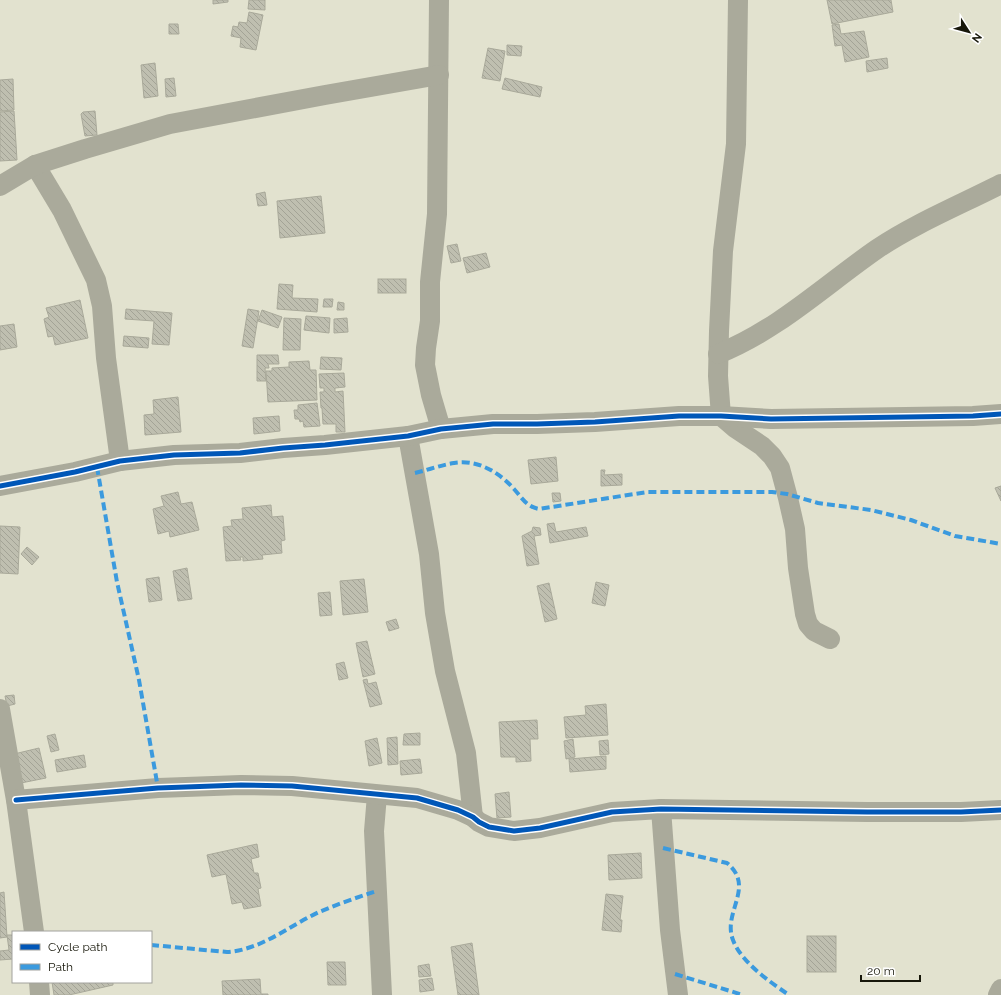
<svg xmlns="http://www.w3.org/2000/svg" width="1001" height="995" font-family="Raleway,sans-serif">
	<style>
		.building { fill: url(#building-back-hatch); stroke: #a9a99a }
		.lines { fill: none; stroke-linecap: round; stroke-linejoin: round }
		.street { stroke: #aaaa9b; stroke-width: 20 }
		.quiet { stroke: #3b9ade; stroke-width: 4; stroke-dasharray: 8 4; stroke-linecap: butt }
		.cycleway-casing { stroke: #fff; stroke-width: 8 }
		.cycleway { stroke: #0057b8; stroke-width: 5 }
	</style>
	<defs>
		<pattern id="building-back-hatch" width="6" height="6" patternUnits="userSpaceOnUse"><rect width="6" height="6" fill="#bfbfb0"/><path d="M-1 5l2 2M0 0l6 6M5-1l2 2" fill="none" stroke="#a3a396"/></pattern>
	</defs>
	<rect width="100%" height="100%" fill="#e2e2cf"/>
	<g class="building">
		<path d="M213,0H228V2L213,4Z"/>
		<path d="M249,0H265V10L248,9Z"/>
		<path d="M827,0H891L893,12L832,24Z"/>
		<path d="M249,12L263,15L256,50L240,47L241,38L231,36L233,26L238,27L239,22L247,23Z"/>
		<path d="M169,24H178L179,34H169Z"/>
		<path d="M839,24L841,34L864,31L869,57L845,62L842,45L835,46L832,25Z"/>
		<path d="M507,45L522,46L521,56L507,55Z"/>
		<path d="M488,48L505,51L500,81L482,78Z"/>
		<path d="M887,58L888,68L867,72L866,61Z"/>
		<path d="M155,63L158,96L144,98L141,65Z"/>
		<path d="M174,78L176,96L166,97L165,79Z"/>
		<path d="M505,78L542,87L540,97L502,89Z"/>
		<path d="M13,79L14,110L0,111V80Z"/>
		<path d="M14,111L17,160L0,161V112Z"/>
		<path d="M95,111L97,135L85,136L81,114L83,112Z"/>
		<path d="M265,192L267,205L258,206L256,194Z"/>
		<path d="M321,196L325,233L280,238L277,201Z"/>
		<path d="M457,244L461,261L451,263L447,246Z"/>
		<path d="M486,253L490,267L467,273L463,258Z"/>
		<rect x="378" y="279" width="28" height="14"/>
		<path d="M279,284L293,285L292,298L318,299L317,312L277,309Z"/>
		<path d="M324,299H333L332,307H323Z"/>
		<path d="M80,300L88,338L55,345L53,336L48,337L44,319L49,317L46,308Z"/>
		<path d="M338,302L344,303V310H337Z"/>
		<path d="M126,309L172,313L169,345L152,344L154,321L125,319Z"/>
		<path d="M248,309L259,311L253,348L242,346Z"/>
		<path d="M262,310L282,317L278,328L258,321Z"/>
		<path d="M306,316L330,318L329,333L304,330Z"/>
		<path d="M284,318L301,319L300,350H283Z"/>
		<path d="M347,318L348,332L334,333V319Z"/>
		<path d="M14,324L17,347L0,350V326Z"/>
		<path d="M124,336L149,338L148,348L123,346Z"/>
		<path d="M257,355H278L279,364H268L269,368H265L266,381H257Z"/>
		<path d="M321,357L342,358L341,370L320,369Z"/>
		<path d="M309,361L310,370H316L317,400L268,402L266,371H272V368L289,367V362Z"/>
		<path d="M344,373L345,387L335,388V392L343,391L345,432H336V424H323L322,408H321L320,392H324V388H320L319,374Z"/>
		<path d="M178,397L181,432L145,435L144,415L154,414L153,400Z"/>
		<path d="M317,403L320,426L304,427L303,421L300,422L299,419H295L294,410H298V405Z"/>
		<path d="M279,416L280,431L254,434L253,418Z"/>
		<path d="M556,457L558,481L531,484L528,460Z"/>
		<path d="M601,470H605L604,475L622,474V485L601,486Z"/>
		<path d="M1001,486V501L995,488Z"/>
		<path d="M178,492L181,504L192,502L199,530L170,537L169,531L158,534L153,509L164,506L161,496Z"/>
		<path d="M552,493H560L561,501L553,502Z"/>
		<path d="M271,505L272,517L283,516L285,540L281,541L282,553L262,555L263,559L243,561V557H240L241,560L226,561L223,527L232,526L231,520L243,519L242,508Z"/>
		<path d="M554,523L556,532L586,527L588,536L550,543L547,524Z"/>
		<path d="M0,526L20,527L18,574L0,573Z"/>
		<path d="M533,527L540,528L541,535L534,536L539,564L527,566L522,536L532,531Z"/>
		<path d="M27,547L39,557L32,565L21,554Z"/>
		<path d="M187,568L192,599L178,601L173,571Z"/>
		<path d="M159,577L162,600L149,602L146,579Z"/>
		<path d="M364,579L368,612L343,615L340,581Z"/>
		<path d="M596,582L609,585L605,606L592,603Z"/>
		<path d="M549,583L557,619L545,622L537,586Z"/>
		<path d="M330,592L332,615L320,616L318,593Z"/>
		<path d="M396,619L399,628L389,631L386,622Z"/>
		<path d="M367,641L375,674L363,677L356,643Z"/>
		<path d="M344,662L348,678L339,680L336,664Z"/>
		<path d="M367,679L368,684L376,682L382,704L370,707L363,680Z"/>
		<path d="M14,695L15,704L7,706L5,696Z"/>
		<path d="M606,704L608,735L566,738L564,717L586,715L585,706Z"/>
		<path d="M537,720L538,739H530L531,761L516,762V757H501L499,722Z"/>
		<path d="M420,733V745H403L404,734Z"/>
		<path d="M55,734L59,750L51,752L47,736Z"/>
		<path d="M397,737L398,764L388,765L387,738Z"/>
		<path d="M377,738L382,763L369,766L365,741Z"/>
		<path d="M573,739L575,757L566,759L564,741Z"/>
		<path d="M608,740L609,754L600,755L599,741Z"/>
		<path d="M39,748L46,778L21,783L14,754Z"/>
		<path d="M84,755L86,767L57,772L55,760Z"/>
		<path d="M606,756V769L570,772L569,759Z"/>
		<path d="M420,759L422,773L401,775L400,761Z"/>
		<path d="M509,792L511,817L497,818L495,794Z"/>
		<path d="M257,844L259,857L251,859L254,873H258L261,888L258,889L261,906L244,909L242,902L232,904L226,874L212,877L207,855Z"/>
		<path d="M641,853L642,878L609,880L608,855Z"/>
		<path d="M4,892L7,937L0,938V893Z"/>
		<path d="M606,894L623,896L620,920H622L621,932L602,930Z"/>
		<path d="M7,935H13V959L0,960V951L9,950Z"/>
		<rect x="807" y="936" width="29" height="36"/>
		<path d="M472,943L479,995H458L451,947Z"/>
		<path d="M327,962H345L346,985H328Z"/>
		<path d="M429,964L431,976L419,977L418,966Z"/>
		<path d="M432,978L434,990L420,992L419,980Z"/>
		<path d="M260,979L261,994H268V995H223L222,981Z"/>
		<path d="M52,982H113V985L69,995H54Z"/>
	</g>
	<g class="lines">
		<g class="street">
			<path d="M439,0L437,214L430,282V321L426,348L425,365L431,395L441,429"/>
			<path d="M738,0L736,144L723,251L719,331L718,376L721,416L735,428L762,446L772,456L780,468L788,498L795,529L798,568L805,614L808,624L814,631L830,639"/>
			<path d="M35,165L62,210L96,280L102,306L106,358L120,461"/>
			<path d="M0,186L35,165L85,149L170,124L325,95L439,75"/>
			<path d="M718,354C778,330 825,285 877,249C916,223 960,205 1001,184"/>
			<path d="M408,436L429,554L435,613L445,671L466,753L473,817"/>
			<path d="M0,486L75,472L120,461L174,455L240,453L283,448L325,445L408,436L441,429L493,424H537L595,422L679,416H721L771,419L973,416L1001,414"/>
			<path d="M0,709L16,800L34,932"/>
			<path d="M377,795L374,831L382,995"/>
			<path d="M16,800L158,788L241,785L292,786L417,798L458,810L473,817L479,822L489,827L514,831L540,828L612,812L661,809L867,812H961L1001,810"/>
			<path d="M661,809L670,930L678,995"/>
			<path d="M39,982L40,995"/>
			<path d="M998,995L1001,989"/>
		</g>
		<g class="quiet">
			<path d="M97,467L117,582L139,680L158,788"/>
			<path d="M415,473C428,470 441,465 454,463C477,459 499,472 514,489C522,498 527,507 539,509L647,492H772L787,494L818,503L871,510L911,520L955,536L1001,544"/>
			<path d="M663,848L727,863C756,887 722,912 733,940C741,962 770,982 789,995"/>
			<path d="M151,945L227,952C261,950 289,926 319,912C338,904 358,897 377,891"/>
			<path d="M675,974L743,995"/>
		</g>
		<g class="cycleway-casing">
			<g id="cycleway">
				<path d="M0,486L75,472L120,461L174,455L240,453L283,448L325,445L408,436L441,429L493,424H537L595,422L679,416H721L771,419L973,416L1001,414"/>
				<path d="M16,800L158,788L241,785L292,786L417,798L458,810L473,817L479,822L489,827L514,831L540,828L612,812L661,809L867,812H961L1001,810"/>
			</g>
		</g>
		<use href="#cycleway" class="cycleway"/>
	</g>
	<rect x="12" y="931" width="140" height="52" fill="#ffffff" stroke="#a2a29d"/>
	<rect x="20" y="944" width="20" height="6" fill="#0057b8" stroke="#a2a29d"/>
	<text x="48" y="951" font-size="12" fill="#17170a">Cycle path</text>
	<rect x="20" y="964" width="20" height="6" fill="#3b9ade" stroke="#a2a29d"/>
	<text x="48" y="971" font-size="12" fill="#17170a">Path</text>
	<g transform="translate(969 32) rotate(126)" stroke="#ffffff" stroke-width="3" paint-order="stroke">
	<path d="M0-3L7 15L0 10L-7 15Z" fill="#17170a"/>
	<text y="-6" font-size="11" font-weight="bold" text-anchor="middle" fill="#17170a">N</text>
	</g>
	<path d="M861 975v6h59v-6" fill="none" stroke="#17170a" stroke-width="2"/>
	<text x="867" y="975" font-size="12" fill="#17170a" stroke="#ffffff" stroke-width="3" paint-order="stroke">20 m</text>
</svg>
